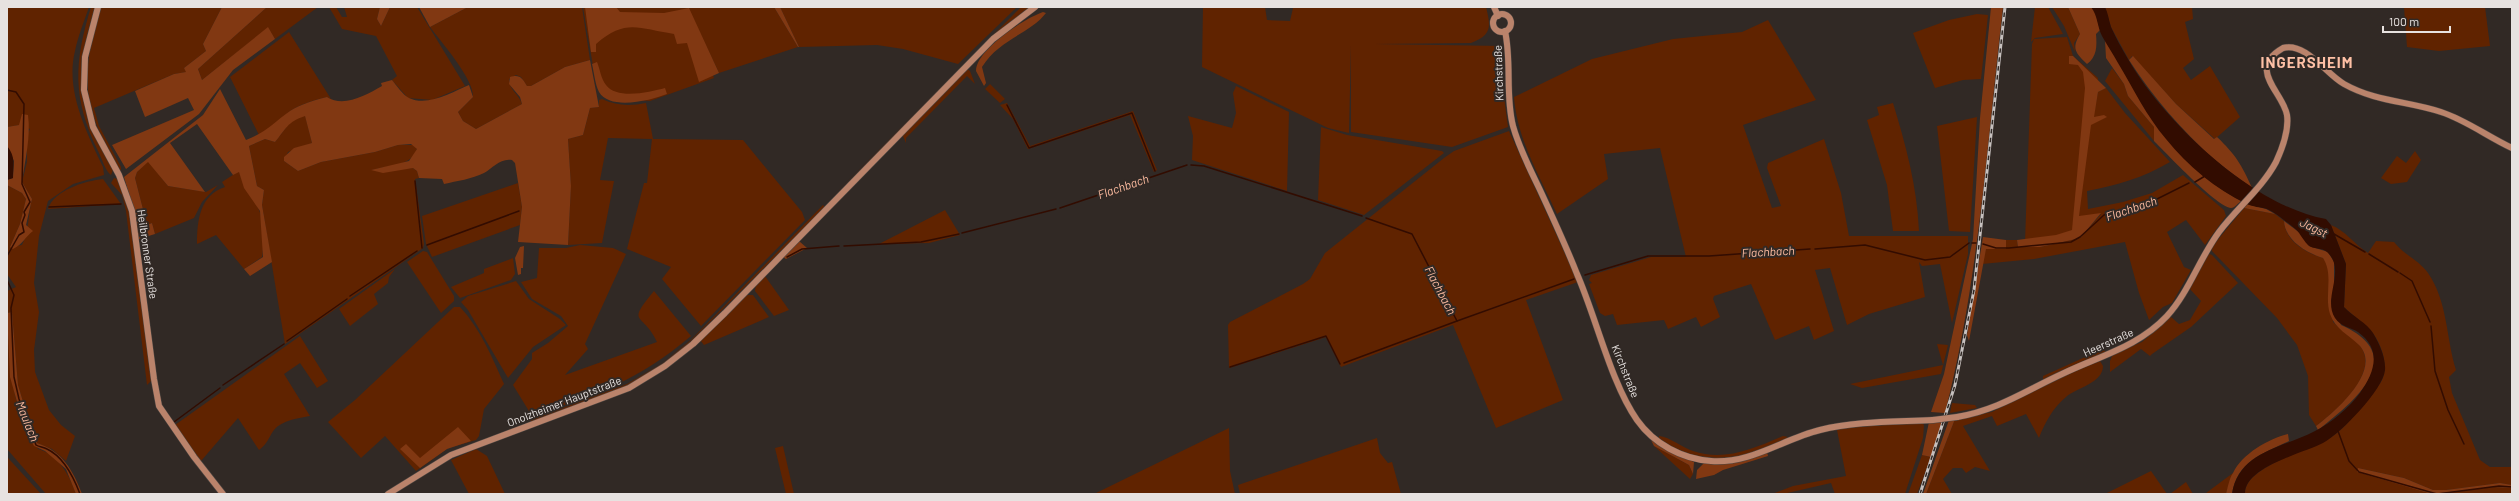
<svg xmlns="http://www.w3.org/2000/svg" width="2519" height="501" font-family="Barlow,sans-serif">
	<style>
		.green { fill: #602300 }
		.forest { fill: #813812 }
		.water { fill: #320c00 }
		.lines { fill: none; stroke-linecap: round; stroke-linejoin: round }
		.stream { stroke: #320c00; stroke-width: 1.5 }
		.secondary-casing { stroke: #4e4743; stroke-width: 7 }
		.secondary { stroke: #ba836b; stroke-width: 6 }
		.rail-casing { stroke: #c7c1bf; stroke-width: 3 }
		.rail { stroke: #312925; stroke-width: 1.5; stroke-dasharray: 4.5; stroke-linecap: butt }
		.secondary-bridge-casing { stroke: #4e4743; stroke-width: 7; stroke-linecap: butt }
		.secondary-bridge { stroke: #ba836b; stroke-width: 6 }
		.labels { text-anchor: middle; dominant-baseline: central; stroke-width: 4; stroke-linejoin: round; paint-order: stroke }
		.street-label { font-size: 11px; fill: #e7e2e0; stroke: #312925 }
		.water-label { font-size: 12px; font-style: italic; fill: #ffbda1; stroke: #312925 }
		.district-label { font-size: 15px; font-weight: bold; letter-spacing: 1px; fill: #fec0a5; stroke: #312925 }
	</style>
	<rect width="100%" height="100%" fill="#312925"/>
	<g class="green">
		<path d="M7,7H89C84,22 78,36 75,51C65,91 87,133 103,167L104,175L73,184L48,201L39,236L34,283L39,312L34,350L35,372L49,410L61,425L75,436L66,461L52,449L37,443L33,435L18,385L12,312L7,313V291L16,287L7,274V185L22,193L26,199L20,224L10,247L22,245C29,232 28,214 32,199L22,182L27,162V135L30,129L19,125L7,127Z"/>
		<path d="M91,7H95C73,80 77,103 113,170L111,175C105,171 102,158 98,151C72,98 74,62 91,7Z"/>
		<path d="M101,7H222L203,44L206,51L184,68L187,72L174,74L94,108L99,126L121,167V171C115,164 111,154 106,145C79,95 85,59 101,7Z"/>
		<path d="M267,7H318L275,39L268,28L202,80L198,69Z"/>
		<path d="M329,7H336L342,17H347L344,7H380L377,19L381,26L390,7H417L465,86L432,100L408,98L392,80L397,76L376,36L342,29Z"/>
		<path d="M468,7H582L590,60L565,67L531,86H527L521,77L516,75L509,79C509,90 519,94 522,104L476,129L463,121L458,112L473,97C474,79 441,42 430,27Z"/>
		<path d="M583,7H774L798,47L719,73L688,8L687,14L714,78L650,101L617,98L601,87L594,72Z"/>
		<path d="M780,7H1017L958,64L903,49L877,45L799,47Z"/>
		<path d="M1021,7H1029L987,42L827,202Z"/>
		<path d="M1203,7H1265L1267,20L1290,21L1293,8L1300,7H1486C1491,27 1492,35 1471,43L1376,44L1503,46L1504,97L1508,127L1452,147L1351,132V45L1349,133L1328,128L1202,67Z"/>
		<path d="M2035,7H2048L2063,34L2035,38L2031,42Z"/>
		<path d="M2052,7H2068L2080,34L2074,43L2075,52L2064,26Z"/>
		<path d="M2105,7H2192L2193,19L2185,22L2194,59L2183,68L2191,80L2210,66L2240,117L2215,139L2176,104L2132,56L2129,60L2111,27Z"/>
		<path d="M2404,7H2485L2490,46L2439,51L2407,47Z"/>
		<path d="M1977,14L1988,15L1981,79L1963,80L1935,88L1913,33L1949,20Z"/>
		<path d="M1768,20L1816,100L1743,125L1772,208L1781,206L1767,168L1768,163L1824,139L1841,193L1849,236H1968V254L1952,323L1940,264L1922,266L1919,262L1925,297L1869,314L1847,325L1830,268L1815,270L1834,331L1814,340L1809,326L1775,340L1751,284L1714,296L1713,299L1720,317L1701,327L1696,317L1668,329L1664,320L1617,325L1613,314L1605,316L1600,313L1589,284L1592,283L1589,280L1591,275L1651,257H1686L1660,148L1604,154L1608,179L1557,214C1540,177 1517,139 1514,97L1592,59L1673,39L1742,32Z"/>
		<path d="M289,32L331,99L327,97C317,99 297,105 289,112C280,120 271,130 259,135L230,77Z"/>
		<path d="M2067,37L2073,56L2098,78L2092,123L2098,92L2106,88L2125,113L2170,162C2143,178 2117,185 2087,191L2088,209L2123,202L2152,193L2183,175L2224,210L2226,216L2205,245L2186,220L2167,232L2184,267L2191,270L2172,303L2163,307L2149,320L2139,293L2125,242L2034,259L1982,264L1986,248L2005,249L2006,240H2017L2018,247H2040L2076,239L2081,237L2101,214L2080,217L2077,236L2025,242L2032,44L2034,39Z"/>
		<path d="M2112,68L2124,84L2128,96L2154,127V141L2105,81Z"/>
		<path d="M967,69L970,71L975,84L967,76L906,138V143L902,134Z"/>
		<path d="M990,84L1005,99L1000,103L985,89Z"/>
		<path d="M1236,86L1289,112L1287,191L1192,160L1193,136L1188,116L1232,128L1236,113L1233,93Z"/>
		<path d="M602,99C617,106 630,106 646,103L653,139L743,140L802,212L805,220L701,326L662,279L671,267L627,249L644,183H647L652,139L608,138L600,180L614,181L602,243L568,245L571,186L568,139L583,135L590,108L599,107V100Z"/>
		<path d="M1007,103L1030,146L1133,111L1157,170L1154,172L1130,115L1028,149L1013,119L1000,105Z"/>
		<path d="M1893,103C1906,146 1917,186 1919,231H1893L1887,185L1867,120L1879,115L1877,107Z"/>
		<path d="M305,115L312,143L288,152L284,161L298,171L321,162L375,152L398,145H414L417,149C411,167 388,165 372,170L413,168L417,171L419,178L415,179L424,244L423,248L285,344L262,205L264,190L257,186L249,146L265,139L275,142L291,121Z"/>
		<path d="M1977,117L1970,232L1949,231L1937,126Z"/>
		<path d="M1321,127L1347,135L1442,151L1444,153L1364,215L1318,200Z"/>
		<path d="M1509,131L1578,282L1526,300L1563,400L1496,428L1453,325L1341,367L1326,337L1229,368L1228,325L1230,322L1303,284L1310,279L1325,253L1444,158L1454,151Z"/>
		<path d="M2415,151L2421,160L2407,182L2391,184L2381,178L2397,156L2406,163Z"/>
		<path d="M148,161L168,186L206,192L218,185L202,202L194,218L155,234L152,223L147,225L135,178L137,172Z"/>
		<path d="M239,171C244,188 253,196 259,210C264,222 264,244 262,257L244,269L216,235L197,244C197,220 200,195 225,187L222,182Z"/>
		<path d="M114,178L118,179L129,210L133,234L151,381L147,385L126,211L122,195L111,183Z"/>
		<path d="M103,179L121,204L48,209C54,190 85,181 103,179Z"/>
		<path d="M518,183L522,207L520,225L432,257L426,244L422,216Z"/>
		<path d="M823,205L825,207L681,351L637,382L609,394L531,422L530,420L627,384L663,363L691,340Z"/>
		<path d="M2244,208L2275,214L2284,221C2285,241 2306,253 2323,258L2328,265L2333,322C2341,330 2354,338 2361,347C2379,374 2336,411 2316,426L2309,415L2308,376L2297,345L2277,318L2212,251L2211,248Z"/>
		<path d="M945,210L960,235L929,243L879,244Z"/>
		<path d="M2331,225C2346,231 2354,244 2368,253L2376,241L2394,242C2404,255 2419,260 2428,273C2448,302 2446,338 2456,370L2449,377L2452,393L2480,460L2490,467H2512V485L2500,483L2446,490H2433L2404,478L2358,468L2432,494L2495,487L2512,488V494H2245C2244,465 2314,450 2333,436C2346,427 2356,413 2366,401C2371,394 2377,388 2381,382C2390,367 2381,342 2371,331C2363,322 2352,315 2344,307L2346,264Z"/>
		<path d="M580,245L613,248L626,254L585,344L588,349L565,375L657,342C643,311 625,326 654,291L691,336C638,381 596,395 532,416L513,385L532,359V353L548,343L568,326L561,316L532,299L521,282L537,278L539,248H566Z"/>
		<path d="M423,251L427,252L454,296V301L441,313L407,262Z"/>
		<path d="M2207,253L2212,255L2238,283L2191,327L2152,354L2150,356L2141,349L2110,372V361L2113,354L2142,342L2171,317L2179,324L2190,320L2201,301L2189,288Z"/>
		<path d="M513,258L515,274L511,280L460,298L451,287L484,273V269Z"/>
		<path d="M395,269L389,277L388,283L374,294L378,304L350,326L339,309Z"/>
		<path d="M765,276L789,310L774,316L755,291L756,284Z"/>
		<path d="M516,281L529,299L560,319L566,325L533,347L508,378L468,310L461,302L468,296Z"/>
		<path d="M746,295H753L769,317L704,345L700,340Z"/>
		<path d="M454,307H460C480,328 493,359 504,384L484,409L479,436L476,440L448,448L416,471L385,436L361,458L328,422L355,400Z"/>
		<path d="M7,320C12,368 9,406 38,449C58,454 70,476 76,494H46L7,449Z"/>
		<path d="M300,336L328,381L317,388L300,363L284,374L310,416C299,418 282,420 274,430C268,438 269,442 259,450L238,418L201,461L175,425Z"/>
		<path d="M1937,344L1948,345L1941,374L1862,388L1850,384L1943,365Z"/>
		<path d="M2103,349L2106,352L2043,380V376Z"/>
		<path d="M2100,361L2103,366C2103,383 2076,388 2066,397C2053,408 2045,422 2039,438L2026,414L1997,426L1992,416L1963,426L1990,471L1975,467L1966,473L1962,468H1953L1943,479L1952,494H1926L1955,419L1992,412L2057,378Z"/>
		<path d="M1952,403L1975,405L1977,408L1950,413Z"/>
		<path d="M1921,422L1924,425L1923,438L1905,494H1835L1831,483L1783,494H1772L1793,486L1846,476L1837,430L1819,433L1834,429Z"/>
		<path d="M1229,428L1230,471L1235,494H1094Z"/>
		<path d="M1659,436C1670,437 1683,448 1693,451C1725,462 1755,448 1783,436L1788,437C1783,441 1775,444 1769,446C1732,463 1692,463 1659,438Z"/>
		<path d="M1377,438L1380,453L1388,463L1392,462L1401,494H1240L1238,485Z"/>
		<path d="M783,446L794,494H786L775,448Z"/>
		<path d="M1654,446L1689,465L1693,474L1690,479Z"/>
		<path d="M476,449L487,456L505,494H469L451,460Z"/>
		<path d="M1922,455L1931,457L1917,494H1908Z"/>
		<path d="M7,456L9,459L41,494H7Z"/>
		<path d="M2151,471L2167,494H2105Z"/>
		<path d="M2233,473L2226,494H2204L2206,493Z"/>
		<path d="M2186,482L2193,494H2170Z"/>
	</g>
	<g class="forest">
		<path d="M222,7H267L198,69L202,80L268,27L275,39L233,70L199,114L126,169L112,145L194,110L188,98L145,117L135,91L174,74L186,72L184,68L206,51L203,44Z"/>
		<path d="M380,7H390L381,26L377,19Z"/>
		<path d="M419,7H468L430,27Z"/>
		<path d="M585,7H616L620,12L664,13L689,8L719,73L699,82L687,43L677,44L674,34C639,29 626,18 596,44V52H591Z"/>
		<path d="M774,7H780L799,47H798Z"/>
		<path d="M1991,7H2003C1987,143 1979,280 1945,413L1931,412L1944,374L1973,239L1980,118Z"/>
		<path d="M2068,7H2091L2095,11L2100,30L2096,34C2097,46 2097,57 2087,64C2076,53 2071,49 2080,34Z"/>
		<path d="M1043,12L1046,13C1030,34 999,39 982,67L986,83L984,86L976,71C976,50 1025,18 1043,12Z"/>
		<path d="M2105,40C2147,108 2168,160 2241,201C2238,203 2235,208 2231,208C2218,208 2165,152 2154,141V127L2128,96L2124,84L2106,58Z"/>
		<path d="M2069,56H2073L2106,88L2098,92L2094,117L2104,115L2107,117L2091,125L2079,216L2101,213L2081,237L2076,239L2040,247H2018L2017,240L2056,235L2072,230L2085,88L2083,72L2078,65L2069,64Z"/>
		<path d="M2133,56L2176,104L2214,139L2217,137C2235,154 2242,165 2252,188C2240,179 2227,170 2215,160C2182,131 2153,97 2129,60Z"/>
		<path d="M590,60L599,107L590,108L583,135L568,139L571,186L568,245L518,242L522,207L515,163L512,160C500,158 493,168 484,173C472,179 457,181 444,184L442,179L419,178L417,171L413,168L383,173L371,170L409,161L417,149L411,144L398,145L375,152L321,162L298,171L284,161V157L294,148L312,143L305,116C287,122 286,129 275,142L265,139L249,146L257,186L264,190L262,205L272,262L250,276L244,269L263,257L260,211L244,188L239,172L233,175L197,124L170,143L205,192L168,186L148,162L137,172L135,178L147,225L152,223L155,234L139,239L136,218L124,177L203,115L220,89L246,140C267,132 273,123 290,111C299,105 317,99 327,97C344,108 366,95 382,86L381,83L392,80C396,85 403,95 409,98C428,107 452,92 469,85L473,97L458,112L463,121L476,129L522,104L520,97L509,84L510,77C520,74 522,78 527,86H531L565,67Z"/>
		<path d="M597,62C600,69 601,79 606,85C617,100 650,92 665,88L667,94C652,100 610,111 599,92C595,84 594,72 592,64Z"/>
		<path d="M22,114L28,115C31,137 25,160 22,182L32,199L26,225L33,231C25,237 23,244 13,249L10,247L20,224L26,199L22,193L7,185V180L13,178L14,161L7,146V127L19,125Z"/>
		<path d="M2247,204L2266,209L2275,214L2244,208Z"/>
		<path d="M2284,221L2300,233L2309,246L2328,252L2334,262V292L2331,301L2341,325C2411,356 2354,402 2318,430L2316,426C2335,412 2383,370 2359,345C2349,335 2335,329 2330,314C2324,295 2334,275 2323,258C2306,253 2285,240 2284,221Z"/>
		<path d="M1983,237L2006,240V249H1986L1969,341L1967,335Z"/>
		<path d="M799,241L807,248L786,259L783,257Z"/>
		<path d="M524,246L523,268H521V274L518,275L515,258L520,247Z"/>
		<path d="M12,312L18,385L33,435L37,443C62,451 73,470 82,494H76L66,469L45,451L34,446L25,430L10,377L7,313Z"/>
		<path d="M1955,419L1926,494H1923L1949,420Z"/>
		<path d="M1943,421L1931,457L1922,455L1929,422Z"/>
		<path d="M458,427L471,441L447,449L420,468L400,449L406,444L420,458Z"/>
		<path d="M2288,434L2289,441C2262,454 2237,461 2232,494H2226C2228,487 2229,479 2233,473C2242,454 2268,439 2288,434Z"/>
		<path d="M1651,440L1663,448L1694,462L1693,474L1689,465L1654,446Z"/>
		<path d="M1767,452L1768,456L1723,470L1714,475L1696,479L1697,470L1704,463L1718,464Z"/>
		<path d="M2358,468L2404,478L2433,490H2446L2500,483L2512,485V488L2495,487L2432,494L2357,472Z"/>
	</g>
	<g class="water">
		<path d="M2091,7H2105C2108,13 2109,21 2111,27C2116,38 2122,49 2128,59C2164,122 2254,207 2326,219L2331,225L2346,264L2344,307C2352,316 2367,323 2373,333C2379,343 2386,358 2385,370C2383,390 2341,433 2323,443C2304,453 2244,467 2245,494H2232C2239,451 2283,448 2315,431C2331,423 2350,407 2360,393C2374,373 2383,350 2358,332C2350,327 2341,327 2335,318C2322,298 2347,270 2327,252C2322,247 2313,250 2308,245C2302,239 2300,232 2293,227C2285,221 2276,213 2267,209C2260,207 2253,207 2247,204C2215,189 2188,166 2166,139C2147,117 2133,88 2118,63C2113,54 2107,45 2102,36C2097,26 2098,16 2091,7Z"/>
		<path d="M7,146C16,157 13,165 13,178L7,180Z"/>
	</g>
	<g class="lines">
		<g class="stream">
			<path d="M7,90L16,92L24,104L22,184L30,202L24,212L25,215L22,223L24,232L19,235L7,256"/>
			<path d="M1007,105L1029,148L1132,113L1155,171"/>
			<path d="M1191,165L1204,166L1362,216"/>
			<path d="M415,181L422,248"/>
			<path d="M2195,182L2205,176"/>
			<path d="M49,207L121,204"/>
			<path d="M1060,208L1187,165"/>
			<path d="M1366,218L1412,234L1457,321L1574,279"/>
			<path d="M962,233L1056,209"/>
			<path d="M2334,234L2365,252"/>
			<path d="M1972,243H1976"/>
			<path d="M1983,244L1996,248H2009L2071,242L2080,237L2104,215L2151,202L2189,183"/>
			<path d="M427,245L519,211"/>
			<path d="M844,246L921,242L959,234"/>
			<path d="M1815,249L1865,245L1925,260L1950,257L1969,243"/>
			<path d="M2369,254L2398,272"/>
			<path d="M787,257L802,249L839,246"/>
			<path d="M2400,273L2412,281L2430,322"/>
			<path d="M1585,275L1648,256H1709L1810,249"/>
			<path d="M7,280L14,295L11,308L14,377L19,399L36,445C39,447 43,447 47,449C64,457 74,478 80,494"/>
			<path d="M350,296L417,251"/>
			<path d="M2431,326L2435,371L2448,410L2464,444"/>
			<path d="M287,341L347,299"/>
			<path d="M1344,363L1457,321"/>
			<path d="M1230,367L1326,336L1340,364"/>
			<path d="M223,385L284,344"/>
			<path d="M174,422L220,388"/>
			<path d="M2338,431L2349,461L2359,472L2437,494L2499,486L2512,487"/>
		</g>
		<g class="secondary-casing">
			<g id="secondary">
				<path d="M98,7L85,57L84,90L93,127L119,175L132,211L154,379L159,406L194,457L223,494"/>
				<path d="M1494,7L1498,16"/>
				<circle cx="1502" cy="23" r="9"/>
				<path d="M1505,31C1512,63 1505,95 1513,126C1519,148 1530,169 1540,190C1553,218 1566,246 1577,274C1596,317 1611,383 1637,420C1654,444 1682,459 1711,461C1751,464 1783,439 1820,430C1856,421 1896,422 1933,420"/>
				<path d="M1957,417C1998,410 2025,391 2062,374C2099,356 2138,347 2167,316C2189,292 2199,259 2219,232C2237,208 2262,188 2276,162C2282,149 2289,129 2287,115C2283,92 2246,69 2283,48C2306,42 2326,74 2344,84C2376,102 2408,101 2441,112C2466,120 2488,137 2512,148"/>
				<path d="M388,494L451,455L629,388L665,366L693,344L725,313L993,39L1035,7"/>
			</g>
		</g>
		<use href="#secondary" class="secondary"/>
		<g class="rail-casing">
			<path id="rail" d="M1920,494L1955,385L1974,290L2005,7"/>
		</g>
		<use href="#rail" class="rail"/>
		<g class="secondary-bridge-casing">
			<path id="secondary-bridge" d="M1933,420L1957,417"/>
		</g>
		<use href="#secondary-bridge" class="secondary-bridge"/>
	</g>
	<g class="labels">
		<g class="street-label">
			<text transform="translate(1498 73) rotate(-92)">Kirchstraße</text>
			<text transform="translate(148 254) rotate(82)">Heilbronner Straße</text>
			<text transform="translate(2108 342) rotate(-24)">Heerstraße</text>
			<text transform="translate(1626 371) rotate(68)">Kirchstraße</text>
			<text transform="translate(564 401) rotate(-21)">Onolzheimer Hauptstraße</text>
		</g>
		<g class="water-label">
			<text transform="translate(1123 186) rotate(-19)">Flachbach</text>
			<text transform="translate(2131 208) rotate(-19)">Flachbach</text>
			<text transform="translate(2314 227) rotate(26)">Jagst</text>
			<text transform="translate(1768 251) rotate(-3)">Flachbach</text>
			<text transform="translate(1441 290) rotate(62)">Flachbach</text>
			<text transform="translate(28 421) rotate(68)">Maulach</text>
		</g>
		<g class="district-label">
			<text x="2307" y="62">INGERSHEIM</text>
		</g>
	</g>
	<rect width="2519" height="501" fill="none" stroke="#e7e2e0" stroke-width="16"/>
	<path d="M2383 26v6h67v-6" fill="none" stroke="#e7e2e0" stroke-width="2"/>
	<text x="2389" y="26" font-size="12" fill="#e7e2e0" stroke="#312925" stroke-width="3" paint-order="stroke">100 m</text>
</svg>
